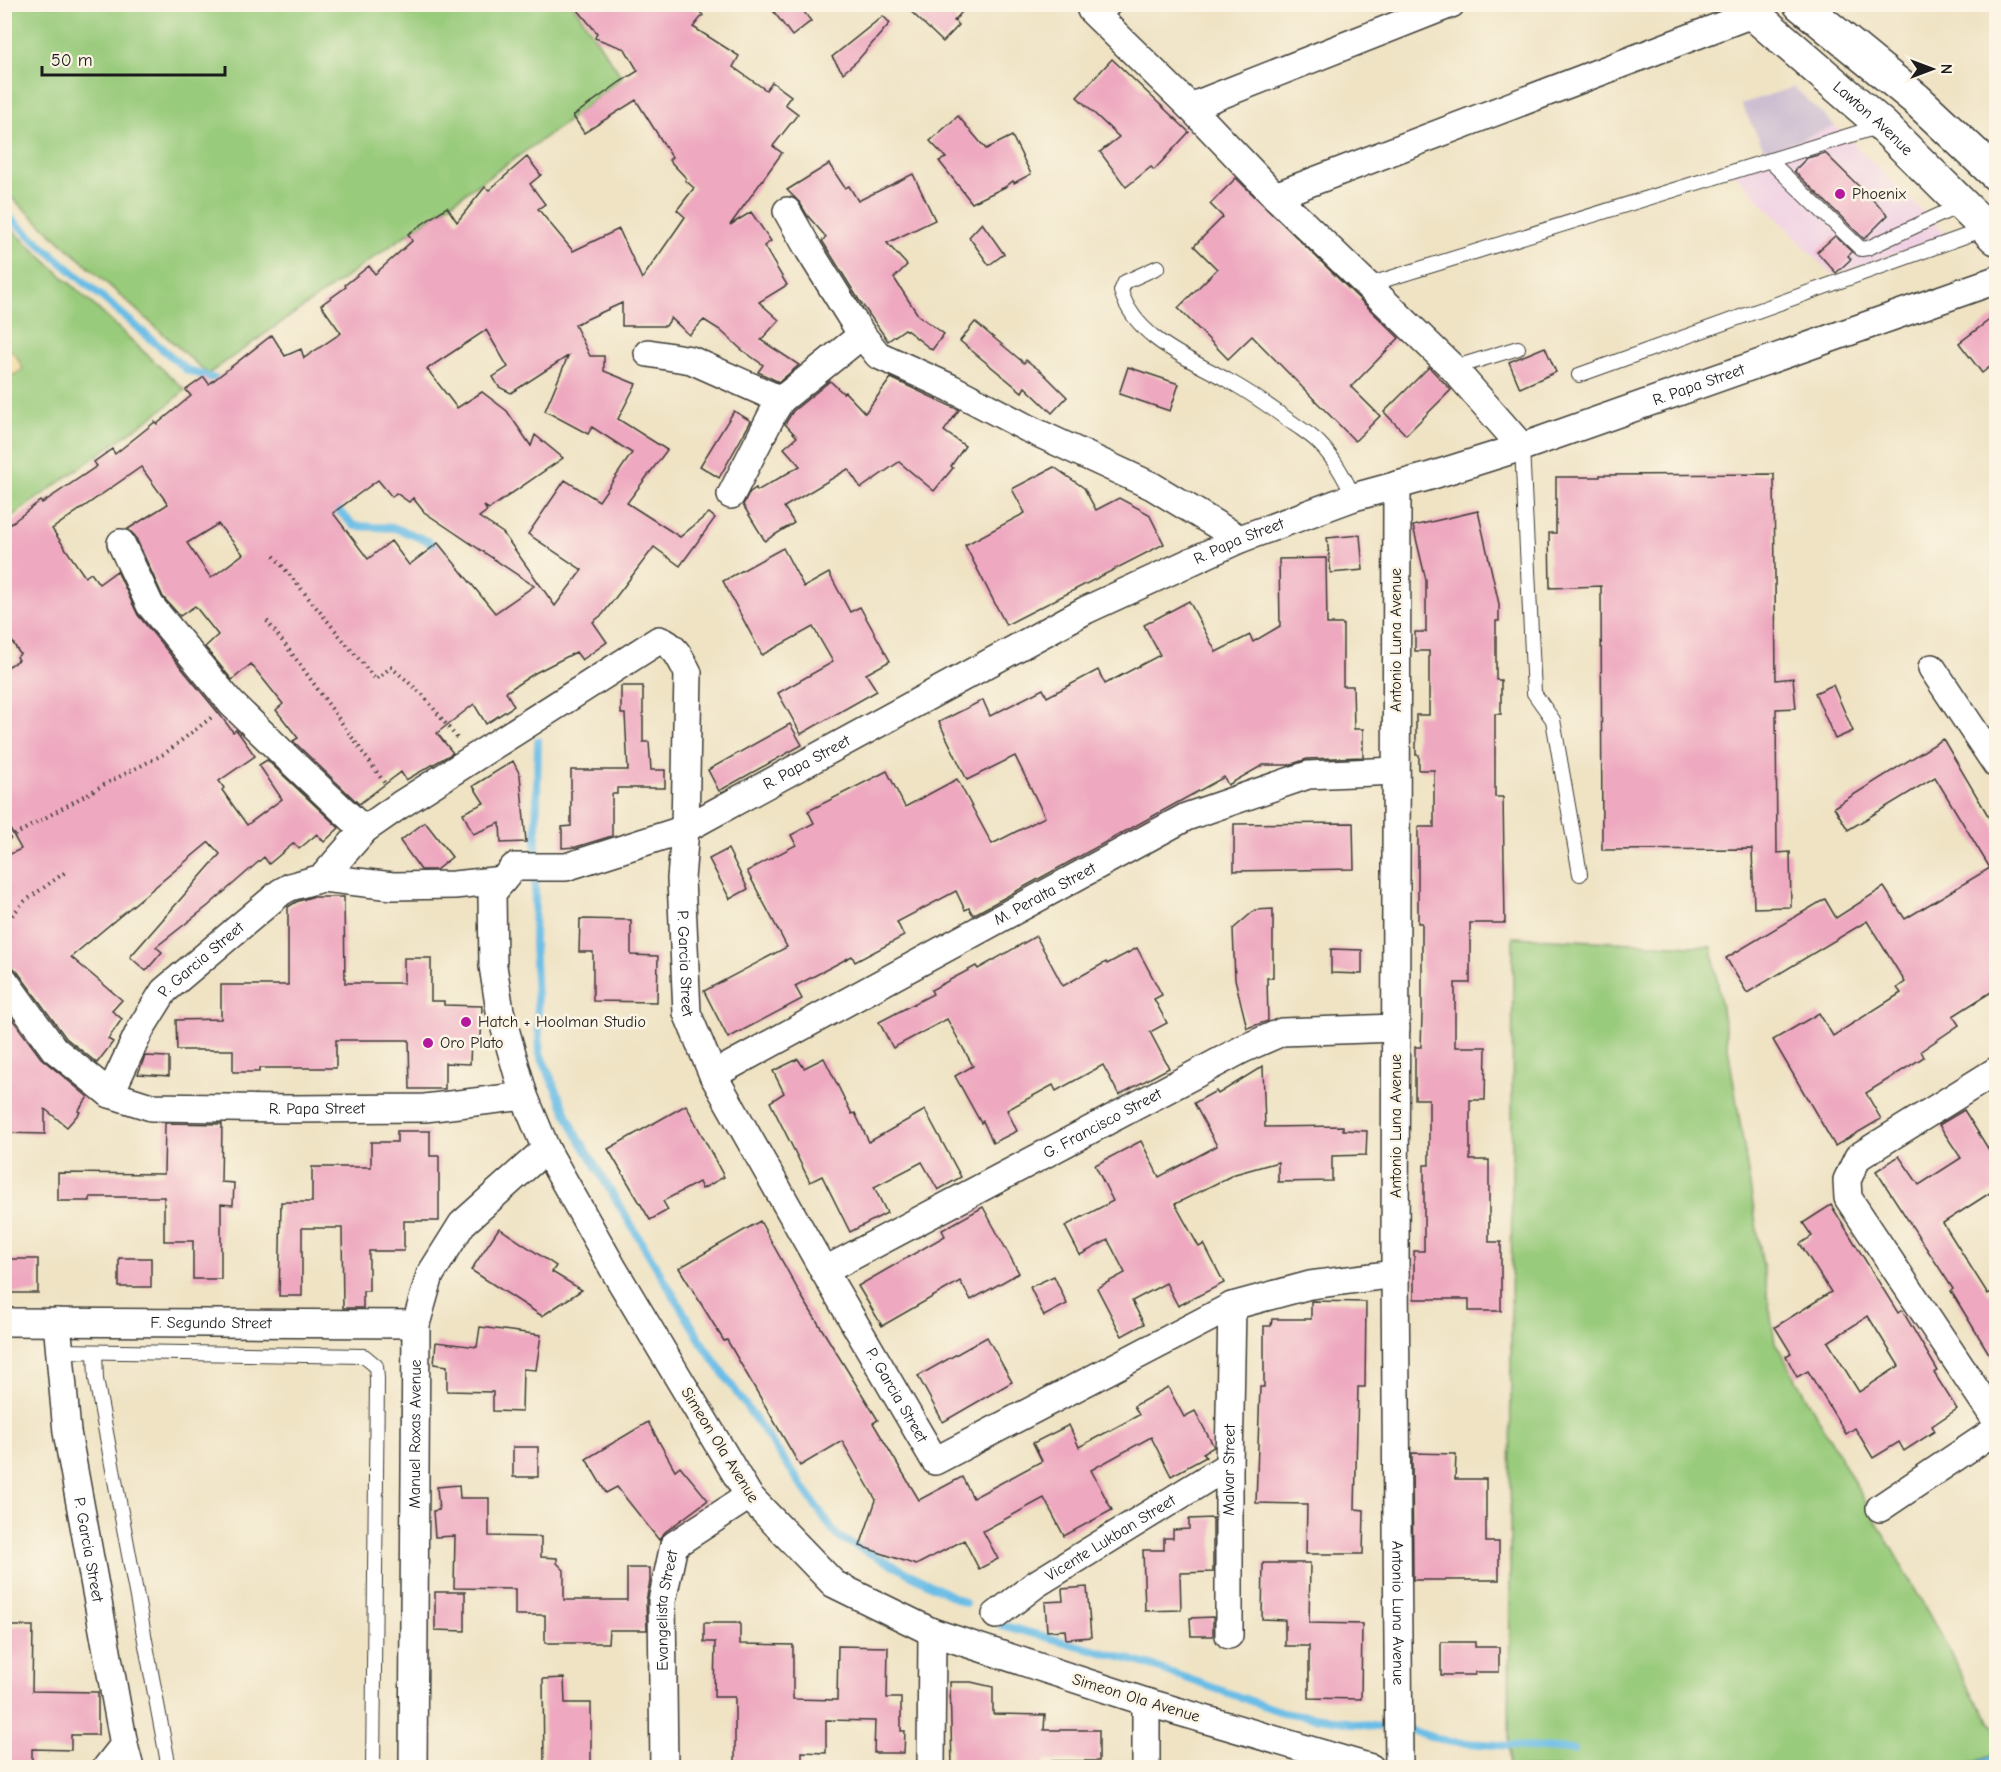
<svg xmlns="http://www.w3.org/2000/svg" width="2001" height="1772" font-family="'Comic Neue',sans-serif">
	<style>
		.built { fill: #f0d0e4 }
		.industrial { fill: #cebed1 }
		.green { fill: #99cb7b; stroke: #5a744c; stroke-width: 1.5 }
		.sand { fill: #eeda9e; stroke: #857b5d; stroke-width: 1.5 }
		.water { fill: #6abde6; stroke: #436c81; stroke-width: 1.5 }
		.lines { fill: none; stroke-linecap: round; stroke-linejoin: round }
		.stream { stroke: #6abde6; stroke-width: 8 }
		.building { fill: #eea9c0; fill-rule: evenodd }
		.lane-casing { stroke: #3c3a35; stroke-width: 16 }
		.street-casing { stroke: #3c3a35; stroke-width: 30 }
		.secondary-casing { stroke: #3c3a35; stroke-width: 36 }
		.path { stroke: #3c3a35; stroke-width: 4; stroke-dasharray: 1.5 4.5; stroke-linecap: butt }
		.lane { stroke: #fff; stroke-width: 14 }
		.street { stroke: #fff; stroke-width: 27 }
		.secondary { stroke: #fff; stroke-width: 33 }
		.poi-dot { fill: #b5179e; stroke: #fcf5e5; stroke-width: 2 }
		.labels { text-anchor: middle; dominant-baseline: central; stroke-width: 5; stroke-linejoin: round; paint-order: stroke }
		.street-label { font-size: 16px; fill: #1c1c1c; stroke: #fcf5e5 }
		.poi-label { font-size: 16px; fill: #1c1c1c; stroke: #fcf5e5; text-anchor: start }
	</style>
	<rect width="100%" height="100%" fill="#fcf5e5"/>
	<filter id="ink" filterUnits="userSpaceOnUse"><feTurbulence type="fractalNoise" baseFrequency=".0167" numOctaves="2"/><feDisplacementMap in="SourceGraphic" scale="12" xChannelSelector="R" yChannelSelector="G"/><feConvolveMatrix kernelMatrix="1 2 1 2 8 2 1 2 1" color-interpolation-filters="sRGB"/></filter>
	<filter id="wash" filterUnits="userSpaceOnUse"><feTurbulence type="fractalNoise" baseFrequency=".008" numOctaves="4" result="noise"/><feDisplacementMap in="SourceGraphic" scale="24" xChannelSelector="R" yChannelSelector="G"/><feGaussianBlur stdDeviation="1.35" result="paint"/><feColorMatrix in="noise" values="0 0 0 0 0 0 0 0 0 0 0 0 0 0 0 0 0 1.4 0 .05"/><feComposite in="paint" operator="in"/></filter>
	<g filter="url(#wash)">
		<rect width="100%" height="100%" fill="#efe3c4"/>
		<path class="built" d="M1835,126L1948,236L1832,275L1725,164L1766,152Z"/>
		<path class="industrial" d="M1794,87L1835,126L1766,152L1741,104Z"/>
		<g class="green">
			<path d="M5,5H573L622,77L564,124L208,374L5,192Z"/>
			<path d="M4,222L185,390L167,406L5,521Z"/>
			<path d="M1513,937L1712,947L1775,1342L1943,1639L1973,1697L1996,1728V1767L1509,1768Z"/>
		</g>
		<path class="sand" d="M4,345L16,355L23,369L14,375L6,373L5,370Z"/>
		<path class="water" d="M1996,1754V1767H1961Z"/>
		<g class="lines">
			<g class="stream">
				<path d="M4,213L187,370L224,382"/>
				<path d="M331,503L354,526L395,528L428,541L440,552"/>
				<path d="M538,741L534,943L540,1054L574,1130L704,1346L837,1536L965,1603"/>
				<path d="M1001,1625L1146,1664L1282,1712L1378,1727"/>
				<path d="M1406,1729L1450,1742L1573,1750"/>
			</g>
		</g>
		<g id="blocks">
			<g class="building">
				<path d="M573,4H690L703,15L693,27L739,56L733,67L766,90L772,82L791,96L785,104L798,114L773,146L782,153L730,225L751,212L771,241L764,246L787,285L759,302L779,320L761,340L799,365L779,382L758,372L763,365L742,350L720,330L704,320L689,335L671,318L666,326H622V303L576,324L575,325L590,356H604V371L636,384L618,419L667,450L627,503L680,537L709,513L715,518L680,566L654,547L603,614L593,622L607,642L582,660L576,652L535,673L506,692L514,706L486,724L474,704L437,733L453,753L406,780L401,772L359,804L293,741L298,738L276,710L283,704L251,664L232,680L205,647L218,635L195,606L180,616L163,597L135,536L128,529L168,504L141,467L52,529L85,577L91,573L99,584L117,571L138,615L220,715L233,732L236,730L238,732L255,756L219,781L224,788L222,790L247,825L282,799L259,765L267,760L339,828L324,842L317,834L299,849L294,843L269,864L264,857L208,906L156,947L162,952L146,971L130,957L220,854L209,842L71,957L122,1000L112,1011L122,1019L108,1039L113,1042L97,1063L66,1038L17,971L11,966L4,965V857L21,849L4,818V669L19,660L17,657L20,654L4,629V529L40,501L42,503L97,466L94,462L112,449L115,454L155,422L157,424L191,396L186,390L204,377L209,384L272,335L285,356L301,349L304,358L341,333L321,305L346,287L345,285L369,266L375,274L412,241L408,234L447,207L457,222L485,187L489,190L527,157L541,175L530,184L545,204L538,209L573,251L619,229L642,279L685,217L677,210L694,188L685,180L686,178L669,160L672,157L636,100L584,133L573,116L620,82L638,71L625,49L595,38L597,33ZM486,330L508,367L493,377L499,387L511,393L568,356L545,411L588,434L592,427L632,453L599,501L565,480L528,534L582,570L555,606L503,533L479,517L487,511L484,506L489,509L563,458L535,435L531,446L507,411L482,392L457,408L427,369ZM378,480L392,497L396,493L409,502L413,498L424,512L534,586L495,613L438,543L409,565L391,541L368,559L333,513ZM218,524L243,554L211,578L187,543Z"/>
				<path d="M768,4H798L811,21L792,36Z"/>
				<path d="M903,4H969L954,21L959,25L943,42Z"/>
				<path d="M883,16L890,23L857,61L843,73L832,57Z"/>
				<path d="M1112,59L1189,132L1154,170L1151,167L1126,187L1100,152L1119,137L1077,97Z"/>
				<path d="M958,116L986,149L1012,136L1031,174L1014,183L1013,181L1005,187L972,203L939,161L946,158L930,141Z"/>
				<path d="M1825,153L1888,215L1864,239L1794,171L1807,158Z"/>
				<path d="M829,164L845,188L849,186L858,201L913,174L935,220L887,243L907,265L894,278L918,315L944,334L932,350L905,329L888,341L859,300L823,242L822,241L826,237L807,215L800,203L787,190Z"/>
				<path d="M1236,178L1399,338L1351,387L1380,416L1355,441L1252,336L1228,359L1178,308L1217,269L1194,246L1223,217L1210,204Z"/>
				<path d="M982,223L1004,254L989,265L969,237Z"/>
				<path d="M1835,236L1852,252L1848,256L1851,259L1836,273L1817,252Z"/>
				<path d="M1996,315V362L1982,373L1959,343Z"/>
				<path d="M975,322L1024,363L1026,360L1042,372L1067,397L1052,413L1025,387L1022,392L960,341Z"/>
				<path d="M1545,347L1556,372L1520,388L1509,362Z"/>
				<path d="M1128,367L1179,384L1170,411L1119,394Z"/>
				<path d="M1429,367L1451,390L1406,435L1384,412Z"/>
				<path d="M891,378L959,410L944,431L965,446L951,466L953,468L934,491L899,462L861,488L848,469L784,507L794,523L765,541L743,505L750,492L756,488L757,491L800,466L784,448L797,437L785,424L793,411L830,381L843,393L845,392L865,413Z"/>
				<path d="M734,411L751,421L719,478L700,466Z"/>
				<path d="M1054,467L1084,488L1096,510L1119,498L1149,514L1164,544L1006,625L965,545L1025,513L1012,489Z"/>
				<path d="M1774,474L1776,680L1793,678L1796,708L1776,709L1777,853L1790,852L1791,907L1754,908L1752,849L1602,850L1601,586L1550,588L1549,533H1556V477H1600V475Z"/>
				<path d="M1478,511L1499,604V621H1496V680H1501V714H1495V797H1503L1505,923H1470V983H1455V1047H1486L1485,1100H1470V1160H1489V1242H1501V1311H1469V1299H1414V1251H1424V1165H1429V1099H1415V1047H1421L1422,1014V923H1418V827H1434V770H1419V755H1416V715H1429V651H1415V632H1426V580L1413,526Z"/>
				<path d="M1360,535L1363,570L1331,573L1327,538Z"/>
				<path d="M783,548L804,587L829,573L850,612L860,607L890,661L866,674L877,691L801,734L778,693L833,662L813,627L762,655L723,581Z"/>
				<path d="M1326,558L1327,624H1343V686H1353L1354,729H1363V757L1307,759L1289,765H1263L1228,785L1224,777L973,915L969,908L965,910L956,891L897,922L904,936L855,962L852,956L795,986L802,999L728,1038L704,991L787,947L747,871L796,845L791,835L814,823L808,811L887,771L905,807L957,779L992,844L1045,817L1015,756L967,780L939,722L983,700L990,716L1043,689L1047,697L1098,670L1105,684L1160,655L1144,625L1189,601L1216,652L1250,635L1253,642L1280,626L1279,559Z"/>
				<path d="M1833,685L1853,731L1835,739L1815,693Z"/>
				<path d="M621,686H643V742H649L651,770H665V788H617V794H612V836L576,847L562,848V827L571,826V770H628L625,714H621Z"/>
				<path d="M790,724L802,745L719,791L708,770Z"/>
				<path d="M1943,739L1996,829V989L1953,1016L1959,1025L1921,1051L1924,1057L1866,1093L1881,1119L1835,1146L1773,1040L1819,1013L1833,1036L1901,993L1897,988L1905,982L1867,921L1747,993L1726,958L1825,899L1836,918L1884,887L1905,919L1990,868L1935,777L1848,830L1834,807Z"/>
				<path d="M513,761L520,775L526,842L501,843L500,823L473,834L463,813L484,803L473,786Z"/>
				<path d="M425,822L452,857L436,870H421L400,841Z"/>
				<path d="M1353,823L1354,869L1234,871V824Z"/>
				<path d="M728,849L748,889L730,899L709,859Z"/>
				<path d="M311,897H344L345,983H404V958H431V1001H444V1005L482,1006L481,1039L471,1038L470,1064L445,1063V1089H410L409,1040H336V1068H259V1072H233V1050H177L176,1020L221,1019V985H288V907L296,902Z"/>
				<path d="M1273,909V978H1267L1268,1021L1247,1028L1235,979L1233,929L1255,910Z"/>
				<path d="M580,919L631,920V955L658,956L657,1002L593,1001V952H579Z"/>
				<path d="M1036,936L1063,986L1106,962L1107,964L1137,948L1162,995L1154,999L1167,1023L1150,1032L1169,1068L1119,1095L1103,1065L1056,1091L1053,1085L1007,1110L1017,1131L993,1143L983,1121L981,1123L955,1076L973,1066L947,1019L893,1048L879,1022L933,994L931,990L976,966L978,969Z"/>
				<path d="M1331,949L1362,950V974L1331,973Z"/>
				<path d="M4,1008L41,1058L88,1097L78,1111L80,1112L67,1127L45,1109V1134L4,1133Z"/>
				<path d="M145,1056L169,1057V1076L138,1074Z"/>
				<path d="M824,1058L852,1114L855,1113L869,1142L925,1110L961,1177L938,1190L922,1162L874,1187L887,1213L850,1232L822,1176L810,1182L770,1102L784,1093L773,1071L798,1059L804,1068Z"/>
				<path d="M1263,1066L1265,1127L1343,1126V1130L1367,1131L1366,1155L1332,1156V1181L1278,1182V1162L1235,1174L1175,1204L1199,1247L1204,1244L1224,1283L1178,1306L1166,1283L1132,1301L1144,1324L1122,1336L1097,1288L1125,1273L1108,1240L1080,1255L1065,1226L1113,1201L1095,1165L1141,1141L1159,1177L1217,1146L1194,1103L1216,1091L1218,1094Z"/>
				<path d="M686,1105L724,1177L702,1189L699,1182L663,1201L668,1210L650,1220L608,1149Z"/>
				<path d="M1964,1110L1996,1161V1189L1943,1223L1988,1294L1996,1289V1365L1951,1291L1953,1289L1876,1171L1899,1156L1919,1185L1961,1158L1939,1125Z"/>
				<path d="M165,1123L222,1124L221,1182L234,1183L233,1205L221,1204V1279H193V1241H164V1197H90V1201H58V1173L164,1174Z"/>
				<path d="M397,1131H430V1156H439V1221H404V1251H369V1291H363V1308H343L342,1228H302V1296H279L281,1202H312V1167H371V1142H397Z"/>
				<path d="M1831,1205L1898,1313L1902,1310L1938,1371L1934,1373L1957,1409L1932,1426L1935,1431L1904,1451L1899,1442L1873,1458L1855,1428L1846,1434L1808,1371L1797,1377L1786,1356L1791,1353L1775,1327L1831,1292L1800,1244L1812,1236L1803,1223ZM1868,1316L1899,1366L1859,1392L1828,1342Z"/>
				<path d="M983,1207L1019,1273L971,1300L960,1281L882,1326L858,1286L945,1236L942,1230Z"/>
				<path d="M760,1221L802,1297L878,1420L873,1423L919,1500L962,1477L973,1498L1042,1461L1033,1443L1069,1425L1079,1447L1139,1415L1134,1406L1168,1387L1184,1417L1195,1411L1214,1447L1203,1453L1206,1457L1171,1476L1151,1437L1091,1470L1112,1510L1064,1536L1044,1498L983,1531L998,1559L979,1569L964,1540L916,1565L860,1546L876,1500L842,1441L800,1466L727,1340L724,1341L679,1268Z"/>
				<path d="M499,1228L556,1266L552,1272L582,1290L542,1316L471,1270Z"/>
				<rect x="119" y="1258" width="32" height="29"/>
				<rect x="9" y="1259" width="29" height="34"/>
				<path d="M1054,1276L1067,1304L1044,1316L1030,1287Z"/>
				<path d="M1311,1301L1366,1302L1365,1387H1358L1355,1509L1364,1510L1363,1554H1306L1307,1504L1256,1503L1260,1387H1264V1326H1271L1272,1319H1311Z"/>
				<path d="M480,1327L541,1335L536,1370L523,1369L522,1412L493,1411V1392L447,1391V1366L434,1364L436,1342L477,1347Z"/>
				<path d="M987,1337L1012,1382L943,1422L918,1376Z"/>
				<path d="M648,1422L675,1470L680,1466L708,1500L665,1532L659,1540L617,1487L606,1493L586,1459Z"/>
				<rect x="513" y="1447" width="25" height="30"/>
				<path d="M1412,1453L1456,1454L1455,1479H1486V1542H1499V1580H1413Z"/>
				<path d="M459,1485L460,1498H489V1536L541,1537V1557L557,1558V1563L564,1570V1600H627V1568H650V1581L646,1601L647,1630H609L608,1643H545V1615H515V1589L454,1588L455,1536L435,1537L433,1511L439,1510L437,1487Z"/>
				<path d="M1213,1518V1572L1180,1573L1181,1610L1145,1611L1143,1550H1164V1538H1173V1530L1189,1529V1519Z"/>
				<path d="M1263,1563H1310L1309,1623L1362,1624L1361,1699L1309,1698V1646H1285V1620L1262,1619Z"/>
				<path d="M1087,1587L1091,1637L1066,1639L1065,1630L1047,1631L1045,1602L1063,1601L1062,1589Z"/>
				<path d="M435,1592H465V1631L435,1630Z"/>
				<path d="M1213,1617V1636H1191L1190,1618Z"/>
				<path d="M704,1623H740V1644L793,1645V1699L837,1700L838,1646L888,1647L887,1698H901V1731H905L904,1753H874L875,1721L826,1720V1753L802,1752V1767H735V1697H714L715,1642H704Z"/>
				<path d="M4,1626H33L32,1691L98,1692V1735H71V1750L32,1749V1767H4Z"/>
				<path d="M1441,1642H1475V1647H1499V1672H1475V1675H1441Z"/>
				<path d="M564,1678L565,1703H591V1767H544L543,1679Z"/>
				<path d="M950,1682H971L993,1687V1714L1045,1715L1044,1730H1099V1761H1044V1767H952Z"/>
			</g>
		</g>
	</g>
	<g filter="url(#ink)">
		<use href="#blocks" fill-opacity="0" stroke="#3c3a35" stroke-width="1.5"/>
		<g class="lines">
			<g class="lane-casing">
				<g id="lane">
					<path d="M1770,161L1861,249L1868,248L1963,204"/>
					<path d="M1158,267L1125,282L1121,291C1135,338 1188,358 1227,380C1252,393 1274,410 1297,426C1304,431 1312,436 1319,443C1334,458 1344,477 1354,497"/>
					<path d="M1368,285L1880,126"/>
					<path d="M1453,368L1518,348"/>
					<path d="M1579,375L1985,229"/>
					<path d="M1522,447L1534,693L1553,720L1580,874"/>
					<path d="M60,1351L364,1356L376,1366L377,1379L373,1768"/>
					<path d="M95,1352L96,1379L169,1768"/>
				</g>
			</g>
			<g class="street-casing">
				<g id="street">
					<path d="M1107,4L1091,10L1190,107L1275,196L1453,368L1522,447"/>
					<path d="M1190,107L1451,4"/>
					<path d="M1275,196L1752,14"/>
					<path d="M787,211L809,250L845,308L862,335L878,355L951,388L1027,428L1152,486L1240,539"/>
					<path d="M648,353L691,360L781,400L862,335"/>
					<path id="s1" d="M1397,485L1395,1274L1399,1768"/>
					<path d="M731,495L773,413L781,400"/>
					<path d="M121,543L150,605L231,703L297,767L364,830"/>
					<path d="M1932,668L1996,764"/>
					<path d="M322,878L393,886L454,885L503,880"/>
					<path id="s2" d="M4,980L54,1049L110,1094L151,1107L290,1109L425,1108L524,1096"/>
					<path d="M1996,1071L1858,1157L1847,1180L1848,1198L1996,1420"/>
					<path id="s3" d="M713,1075L1186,817L1308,775L1395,771"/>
					<path id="s4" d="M110,1094L141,1028L164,991L281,892L290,887L322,878L364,830L400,805L659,640C676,646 680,658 688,673L685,829L681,879L687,1013L713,1075L824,1271L935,1461L1232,1306L1310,1285L1395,1274"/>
					<path id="s5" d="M824,1271L1243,1049L1282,1032L1396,1028"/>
					<path id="s6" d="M4,1322L416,1324"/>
					<path id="s7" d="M57,1322L67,1432L124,1745L130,1768"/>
					<path d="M1880,1508L1996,1430"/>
					<path id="s8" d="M996,1615L1036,1584L1229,1465"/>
					<path id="s9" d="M1229,1635V1465L1232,1306"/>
					<path d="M1146,1702V1768"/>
					<path d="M106,1768L124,1745"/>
					<path id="s10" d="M413,1768L416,1324L430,1275L462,1224L546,1149"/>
					<path id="s11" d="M664,1768L662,1601L674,1545L749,1496"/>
					<path d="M931,1768L932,1632"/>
					<path id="s12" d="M1371,1768L1146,1702L932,1632L834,1584L749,1496L614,1270L546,1149L524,1096L500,1011L493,966L492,893L514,867H566L685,829L1086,610L1240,539L1354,497L1427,477L1522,447L1996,280"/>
				</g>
			</g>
			<g class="secondary-casing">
				<g id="secondary">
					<path id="s13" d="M1742,4L1882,125L1996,238"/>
					<path d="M1800,4L1916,99L1996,174"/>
				</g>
			</g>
			<g class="path">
				<path d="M274,556L376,680L391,667L423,695L457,738"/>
				<path d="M267,621L299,663L386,785"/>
				<path d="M4,841L107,783L164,754L212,717"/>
				<path d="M4,924L25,901L67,871"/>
			</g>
			<use href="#lane" class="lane"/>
			<use href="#street" class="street"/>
			<use href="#secondary" class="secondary"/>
		</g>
	</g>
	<g class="poi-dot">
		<circle cx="1840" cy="194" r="6"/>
		<circle cx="466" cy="1022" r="6"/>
		<circle cx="428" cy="1043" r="6"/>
	</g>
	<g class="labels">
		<g class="street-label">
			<text stroke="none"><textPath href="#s13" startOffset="174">Lawton Avenue</textPath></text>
			<text stroke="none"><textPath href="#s12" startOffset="2679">R. Papa Street</textPath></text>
			<text stroke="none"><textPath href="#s12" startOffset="2193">R. Papa Street</textPath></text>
			<text transform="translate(1396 640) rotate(-90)">Antonio Luna Avenue</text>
			<text stroke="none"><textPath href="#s12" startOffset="1707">R. Papa Street</textPath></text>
			<text stroke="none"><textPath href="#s3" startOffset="378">M. Peralta Street</textPath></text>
			<text stroke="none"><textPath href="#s4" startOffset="165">P. Garcia Street</textPath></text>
			<text stroke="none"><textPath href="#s4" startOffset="1064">P. Garcia Street</textPath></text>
			<text stroke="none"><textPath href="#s2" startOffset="366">R. Papa Street</textPath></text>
			<text stroke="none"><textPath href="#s5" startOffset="315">G. Francisco Street</textPath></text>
			<text transform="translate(1396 1126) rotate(-90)">Antonio Luna Avenue</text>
			<text stroke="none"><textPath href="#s6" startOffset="207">F. Segundo Street</textPath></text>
			<text stroke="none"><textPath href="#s4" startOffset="1550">P. Garcia Street</textPath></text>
			<text stroke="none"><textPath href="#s10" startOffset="334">Manuel Roxas Avenue</textPath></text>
			<text transform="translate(720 1445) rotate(58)">Simeon Ola Avenue</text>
			<text stroke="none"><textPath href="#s9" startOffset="165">Malvar Street</textPath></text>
			<text stroke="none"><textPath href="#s8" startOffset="138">Vicente Lukban Street</textPath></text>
			<text stroke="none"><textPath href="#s7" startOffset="230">P. Garcia Street</textPath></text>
			<text stroke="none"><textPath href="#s11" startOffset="158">Evangelista Street</textPath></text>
			<text stroke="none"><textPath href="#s1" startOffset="1128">Antonio Luna Avenue</textPath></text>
			<text transform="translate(1136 1698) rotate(17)">Simeon Ola Avenue</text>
		</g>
		<g class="poi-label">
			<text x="1852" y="194">Phoenix</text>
			<text x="478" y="1022">Hatch + Hoolman Studio</text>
			<text x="440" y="1043">Oro Plato</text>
		</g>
	</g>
	<rect width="2001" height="1772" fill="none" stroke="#fcf5e5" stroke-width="24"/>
	<g transform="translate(1932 69) rotate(90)" stroke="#fcf5e5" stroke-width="4.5" paint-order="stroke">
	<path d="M0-4.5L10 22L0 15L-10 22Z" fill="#1c1c1c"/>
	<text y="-9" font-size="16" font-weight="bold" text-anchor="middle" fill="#1c1c1c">N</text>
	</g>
	<path d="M42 66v9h183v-9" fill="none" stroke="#1c1c1c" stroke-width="3"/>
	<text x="51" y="66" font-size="18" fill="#1c1c1c" stroke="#fcf5e5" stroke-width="4.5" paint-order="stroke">50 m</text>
</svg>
